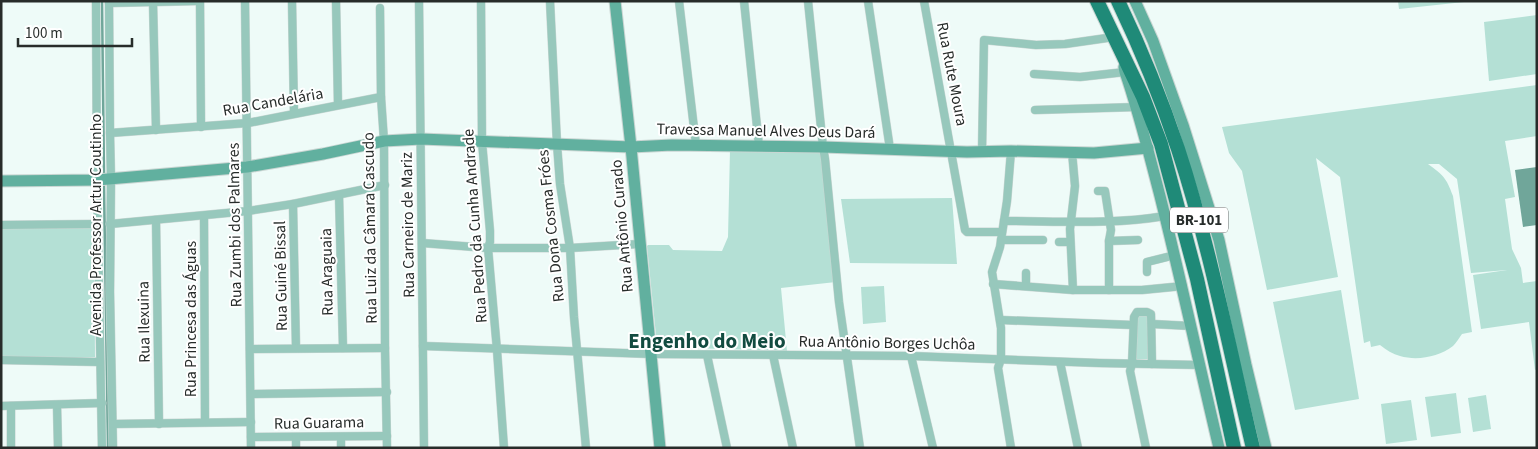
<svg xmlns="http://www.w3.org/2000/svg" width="1538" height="449" font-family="'Source Sans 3',sans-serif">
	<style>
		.green { fill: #b4e0d5 }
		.water { fill: #70a69a }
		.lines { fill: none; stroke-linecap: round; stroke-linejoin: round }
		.stream { stroke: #70a69a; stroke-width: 2.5 }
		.street-casing { stroke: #cad6d3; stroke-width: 9 }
		.secondary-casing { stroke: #cad6d3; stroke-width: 13 }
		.highway-casing { stroke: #cad6d3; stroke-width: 16 }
		.street { stroke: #97c8bc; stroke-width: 8 }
		.secondary { stroke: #61b09f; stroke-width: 11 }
		.highway { stroke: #1f8a78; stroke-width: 14 }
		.labels { text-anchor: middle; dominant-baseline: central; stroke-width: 4; stroke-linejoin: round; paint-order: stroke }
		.shield { fill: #fff; stroke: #686b6a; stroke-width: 1 }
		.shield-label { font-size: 15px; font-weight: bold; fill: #272c2a }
		.street-label { font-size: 16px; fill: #272c2a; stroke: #fff }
		.district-label { font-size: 21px; font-weight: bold; fill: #124b40; stroke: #fff }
	</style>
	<rect width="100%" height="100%" fill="#eefbf8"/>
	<g class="green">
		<path d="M1398,1H1464V2L1399,9Z"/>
		<path d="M1537,15V74L1489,81L1484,22Z"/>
		<path d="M1537,85V136L1505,141L1515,197L1505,199L1512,249L1521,268L1523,283L1537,281V369L1535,370L1529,322L1481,329L1473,275L1507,270L1471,273L1457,179L1439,164H1428C1443,175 1446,177 1453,196L1472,332L1462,334C1459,338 1456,343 1453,346C1439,357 1417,361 1400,356C1393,354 1386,350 1380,345L1371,347L1370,341L1364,343L1340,177L1316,158L1338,277L1267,290L1242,171L1229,153L1222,127Z"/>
		<path d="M730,150L820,153L822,154L836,282L781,288L787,351L659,347L657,345L647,246L648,245H669L673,250L722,251L728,237Z"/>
		<path d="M952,198L957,264L850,263L841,199Z"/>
		<path d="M94,227L95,357L1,358V228Z"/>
		<path d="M884,286L886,322L863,324L861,287Z"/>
		<path d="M1341,290L1359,399L1295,410L1273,302Z"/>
		<path d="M1136,314H1149L1148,359H1137L1135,358Z"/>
		<path d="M1456,393L1461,433L1431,437L1425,397Z"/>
		<path d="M1486,395L1491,429L1473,432L1468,398Z"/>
		<path d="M1411,400L1417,440L1386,444L1381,404Z"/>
	</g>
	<path class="water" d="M1537,167V225L1523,227L1515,170Z"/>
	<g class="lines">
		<g class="stream">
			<path d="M102,1L104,173"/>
			<path d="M104,186L108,448"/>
		</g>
		<g class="street-casing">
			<g id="street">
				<path d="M96,1L97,180L102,448"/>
				<path d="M109,1L110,133L111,179L110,292L113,448"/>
				<path d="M200,1L201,127"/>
				<path d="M245,1L251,448"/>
				<path d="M292,1L294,113"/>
				<path d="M336,1L338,105"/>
				<path d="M419,1L424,448"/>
				<path d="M481,1L482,142L490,231V242L488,248L497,350L504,448"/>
				<path d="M550,1L557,144L560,184L570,248L574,317L586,448"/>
				<path d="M679,1L696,145"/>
				<path d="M744,1L759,146"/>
				<path d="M808,1L823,147L825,159L839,302L860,448"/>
				<path d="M868,1L890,149"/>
				<path d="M924,1L965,230L967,232H1001"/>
				<path d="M153,2L156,130"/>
				<path d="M109,3L198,1"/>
				<path d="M380,8L381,97L384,141L385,348L387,448"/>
				<path d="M1034,74L1080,77L1125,72"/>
				<path d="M1035,110L1137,107"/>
				<path d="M110,133L248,123L381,97"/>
				<path d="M1011,151L1007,201L1000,247L992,272L1001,328V359L998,368L1011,448"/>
				<path d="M982,152L984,40L1036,45L1065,44L1114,37"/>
				<path d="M1072,152L1075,186L1070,229L1073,290"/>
				<path d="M1098,191H1105L1111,230L1109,241V290"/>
				<path d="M339,195L343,348"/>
				<path d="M293,204L296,348"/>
				<path d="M204,216L205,422"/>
				<path d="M156,220L159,424"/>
				<path d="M1004,221C1058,221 1111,225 1165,216"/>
				<path d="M110,224L248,211L293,204L385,185"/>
				<path d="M1,225L98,224"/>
				<path d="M1001,240H1043"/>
				<path d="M1109,241L1138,240"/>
				<path d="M1059,242H1070"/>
				<path d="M422,243L488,248H570L639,244"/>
				<path d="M1147,272V262L1175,255"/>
				<path d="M1026,273V286"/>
				<path d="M993,284L1073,290H1142L1183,286"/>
				<path d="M1001,320L1133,325"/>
				<path d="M1152,324L1191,326"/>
				<path d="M423,346L651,354L911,356L1099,363L1200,365"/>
				<path d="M250,349L385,348"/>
				<path d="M707,355L727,448"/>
				<path d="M773,355L793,448"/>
				<path d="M911,356L933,448"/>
				<path d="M1,360L100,362"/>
				<path d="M1060,362L1078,448"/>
				<path d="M251,394L387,392"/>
				<path d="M57,405L58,448"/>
				<path d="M1,406L102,403"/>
				<path d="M11,406V448"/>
				<path d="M113,424L251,422"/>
				<path d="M251,437L387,436"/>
				<path d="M341,437V448"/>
				<path d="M296,438V448"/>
				<path d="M1146,448L1130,371L1132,364L1134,317L1137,312H1147L1151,314L1152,364"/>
			</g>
		</g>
		<g class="secondary-casing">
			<g id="secondary">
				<path d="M615,1L631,147L660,448"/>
				<path d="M1135,1L1153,41L1183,125L1219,240L1246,365L1266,448"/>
				<path d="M1124,67L1125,72C1139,113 1149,154 1160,196C1181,280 1199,364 1219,448"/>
				<path d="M1,181L97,180L247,167L323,154L384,141L421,139L631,147L672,145L823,147L967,152L1011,151L1094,153L1148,148"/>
			</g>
		</g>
		<g class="highway-casing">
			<g id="highway">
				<path d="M1097,1L1143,97L1161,144L1197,279L1234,448"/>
				<path d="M1118,1C1141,49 1161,98 1178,149C1210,246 1229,348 1253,448"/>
			</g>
		</g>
		<use href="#street" class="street"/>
		<use href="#secondary" class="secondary"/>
		<use href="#highway" class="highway"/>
	</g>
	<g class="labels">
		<rect class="shield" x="1170" y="207.5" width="58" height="25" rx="4"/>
		<g class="shield-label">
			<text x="1199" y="220">BR-101</text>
		</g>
		<g class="street-label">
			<text transform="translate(952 74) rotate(79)">Rua Rute Moura</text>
			<text transform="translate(273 102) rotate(-10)">Rua Candelária</text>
			<text transform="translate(766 131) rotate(1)">Travessa Manuel Alves Deus Dará</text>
			<text transform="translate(96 225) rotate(-90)">Avenida Professor Artur Coutinho</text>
			<text transform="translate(235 225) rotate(-91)">Rua Zumbi dos Palmares</text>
			<text transform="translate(408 225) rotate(-91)">Rua Carneiro de Mariz</text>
			<text transform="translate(475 226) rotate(-94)">Rua Pedro da Cunha Andrade</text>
			<text transform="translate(551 226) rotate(-96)">Rua Dona Cosma Fróes</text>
			<text transform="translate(622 226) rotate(-95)">Rua Antônio Curado</text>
			<text transform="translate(370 228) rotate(-91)">Rua Luiz da Câmara Cascudo</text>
			<text transform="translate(327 272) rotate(-91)">Rua Araguaia</text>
			<text transform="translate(281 276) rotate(-91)">Rua Guiné Bissal</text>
			<text transform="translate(191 319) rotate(-90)">Rua Princesa das Águas</text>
			<text transform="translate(144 322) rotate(-91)">Rua Ilexuina</text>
			<text transform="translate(887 343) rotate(1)">Rua Antônio Borges Uchôa</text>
			<text transform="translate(319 423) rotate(-1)">Rua Guarama</text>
		</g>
		<g class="district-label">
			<text x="707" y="341">Engenho do Meio</text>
		</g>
	</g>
	<rect width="1538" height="449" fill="none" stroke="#272c2a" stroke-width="5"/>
	<path d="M18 38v8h114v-8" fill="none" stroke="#272c2a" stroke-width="2.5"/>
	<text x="25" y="38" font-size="15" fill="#272c2a" stroke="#ffffff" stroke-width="4" paint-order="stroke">100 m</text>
</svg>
